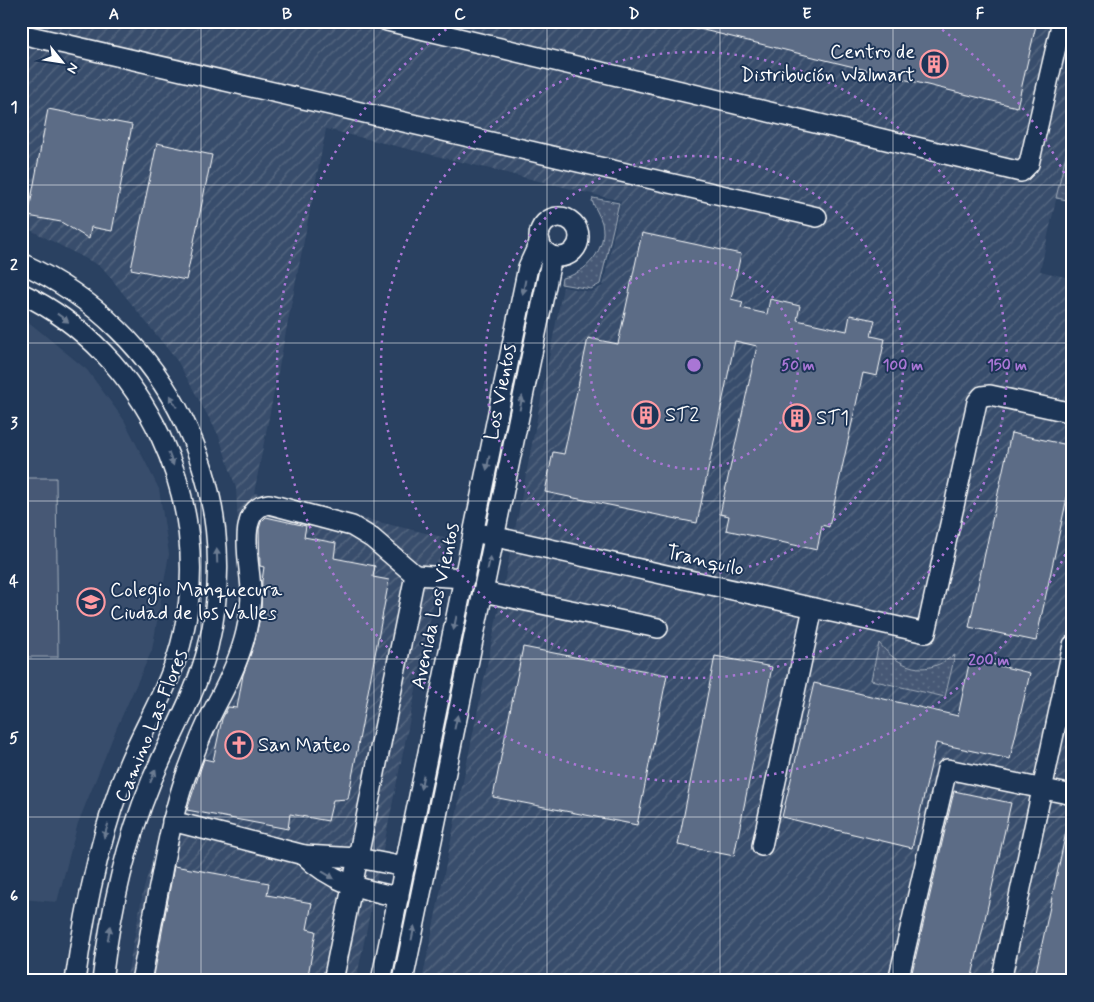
<svg xmlns="http://www.w3.org/2000/svg" width="1094" height="1002" font-family="Mynerve,sans-serif">
	<style>
		.built { fill: #394e6c }
		.industrial { fill: url(#industrial-furrows) }
		.green { fill: url(#green-dots); stroke: #a2acba }
		.pitch { fill: #465975; stroke: #a2acba }
		.building { fill: #5b6c86; stroke: #fff }
		.lines { fill: none; stroke-linecap: round; stroke-linejoin: round }
		.minor-casing { stroke: #fff; stroke-width: 22 }
		.minor { stroke: #1d3557; stroke-width: 19 }
		.oneway { fill: #6c7c92 }
		.grid { fill: none; stroke: #fff; stroke-width: 1; stroke-opacity: 0.55 }
		.ring { fill: none; stroke: #a976d5; stroke-width: 2.5; stroke-dasharray: 2.5 5 }
		.labels { text-anchor: middle; dominant-baseline: central; stroke-width: 4; stroke-linejoin: round; paint-order: stroke }
		.poi-label { font-size: 20px; fill: #fff; stroke: #1d3557; text-anchor: start }
		.street-label { font-size: 20px; fill: #fff; stroke: #1d3557 }
		.centre { fill: #a976d5; stroke: #1d3557; stroke-width: 2.5 }
		.ring-label { font-size: 15px; text-anchor: middle; font-weight: bold; fill: #a976d5; stroke: #1d3557; stroke-width: 4; stroke-linejoin: round; paint-order: stroke }
		.neatline { fill: none; stroke: #fff; stroke-width: 2 }
		.grid-label { font-size: 16px; text-anchor: middle; font-weight: bold; fill: #fff }
	</style>
	<defs>
		<pattern id="industrial-furrows" width="10" height="10" patternUnits="userSpaceOnUse" patternTransform="scale(1.25)"><rect width="10" height="10" fill="#394e6c"/><path d="M-1 1l2-2M0 10L10 0M9 11l2-2" fill="none" stroke="#576982"/></pattern>
		<pattern id="green-dots" width="8" height="8" patternUnits="userSpaceOnUse" patternTransform="scale(1.25)"><rect width="8" height="8" fill="#465975"/><path d="M2 2h.1M6 6h.1" fill="none" stroke="#62728a" stroke-width="1.8" stroke-linecap="round"/></pattern>
	</defs>
	<rect width="100%" height="100%" fill="#2a4161"/>
	<filter id="ink" filterUnits="userSpaceOnUse"><feTurbulence type="fractalNoise" baseFrequency=".02" numOctaves="2"/><feDisplacementMap in="SourceGraphic" scale="10" xChannelSelector="R" yChannelSelector="G"/><feConvolveMatrix kernelMatrix="1 2 1 2 8 2 1 2 1" color-interpolation-filters="sRGB"/></filter>
	<g filter="url(#ink)">
		<path class="built" d="M21,320L31,324L87,370L124,420L159,489L169,554L152,650L117,727L78,823L57,902L21,899Z"/>
		<path class="industrial" d="M21,21H1073V124L1040,271L1073,279V981H422L519,510L563,287L591,292L603,286L621,201L326,129L254,493L447,538L356,981H126L143,892L164,817L216,692L234,641L238,625L241,582L236,488L219,436L178,362L102,267L21,225Z"/>
		<g class="green">
			<path d="M1073,124V201L1056,198Z"/>
			<path d="M593,198L619,203L600,284L591,289L561,284L562,278C586,274 608,249 602,223C600,216 595,208 592,201Z"/>
			<path d="M879,643C893,660 911,673 934,666C941,664 948,659 955,655L945,697L871,680Z"/>
		</g>
		<path class="pitch" d="M21,478H56L58,657H21Z"/>
		<g class="building">
			<path d="M684,21H1037L1017,107L683,25Z"/>
			<path d="M48,109L132,125L112,231L91,227L89,239L61,222L28,216Z"/>
			<path d="M157,143L212,155L186,280L131,269Z"/>
			<path d="M642,233L741,254L731,299L743,302L741,308L767,314L770,299L800,306L797,320L847,331L850,315L875,320L871,336L885,339L877,376L863,373L829,527L822,525L817,550L726,530L729,516L720,514L757,346L735,341L697,523L545,492L553,452L564,454L588,338L618,344Z"/>
			<path d="M1011,433L1073,446V470L1036,641L969,627Z"/>
			<path d="M266,517L306,526L304,537L336,543L334,558L375,566L373,577L389,580L348,799L333,800L328,821L290,814L288,829L187,810L204,759L213,761L222,719L228,707L237,708L243,675L254,644L261,613L262,581L264,567L260,566L259,529L261,522Z"/>
			<path d="M523,647L667,675L637,825L493,797Z"/>
			<path d="M715,656L772,667L734,856L678,845Z"/>
			<path d="M970,659L1030,673L1010,759L936,743L912,848L782,817L814,683L958,716Z"/>
			<path d="M954,791L1011,803L971,981H910Z"/>
			<path d="M1068,823L1073,824V981H1034Z"/>
			<path d="M174,866L269,883L267,895L312,903L307,929L316,931L307,981H153Z"/>
		</g>
		<g class="lines">
			<g class="minor-casing">
				<g id="minor">
					<path d="M387,21L1021,172L1029,164L1062,21"/>
					<path d="M21,34L817,217"/>
					<circle cx="559" cy="237" r="20"/>
					<path d="M21,263C168,330 246,489 208,647C196,695 170,737 151,782C125,845 110,914 102,981"/>
					<path d="M21,293C146,353 214,501 183,635C173,681 147,720 129,763C100,831 85,908 75,981"/>
					<path d="M474,532L926,633L977,402L982,396L990,395L1073,413"/>
					<path d="M415,575L465,578"/>
					<path d="M483,592L658,628"/>
					<path d="M172,821L304,855"/>
					<path d="M762,846L813,608"/>
					<path d="M399,897C363,890 331,882 304,855L358,858L405,867"/>
					<path d="M141,981C148,946 154,911 161,877C167,843 174,810 185,778C194,753 204,728 216,705C229,681 240,658 246,632C249,619 251,604 251,591C251,568 234,508 269,504L352,526L372,538L415,575L333,981"/>
					<path d="M381,981L528,267L540,241"/>
					<path d="M403,981L552,256"/>
					<path d="M898,981L947,769L1073,795"/>
					<path d="M1001,981L1073,645"/>
				</g>
			</g>
			<use href="#minor" class="minor"/>
		</g>
		<defs><path id="oneway-solid" d="M-6-.8H1V-3.2L6.5 0L1 3.2V.8H-6Z" transform="scale(1.25)"/></defs>
		<g class="oneway">
			<use href="#oneway-solid" transform="translate(524 287) rotate(101)"/>
			<use href="#oneway-solid" transform="translate(63 318) rotate(36)"/>
			<use href="#oneway-solid" transform="translate(173 401) rotate(-120)"/>
			<use href="#oneway-solid" transform="translate(521 403) rotate(-79)"/>
			<use href="#oneway-solid" transform="translate(171 459) rotate(69)"/>
			<use href="#oneway-solid" transform="translate(488 463) rotate(101)"/>
			<use href="#oneway-solid" transform="translate(217 556) rotate(-92)"/>
			<use href="#oneway-solid" transform="translate(489 563) rotate(-78)"/>
			<use href="#oneway-solid" transform="translate(455 623) rotate(102)"/>
			<use href="#oneway-solid" transform="translate(456 722) rotate(-78)"/>
			<use href="#oneway-solid" transform="translate(153 776) rotate(-67)"/>
			<use href="#oneway-solid" transform="translate(422 782) rotate(102)"/>
			<use href="#oneway-solid" transform="translate(106 831) rotate(107)"/>
			<use href="#oneway-solid" transform="translate(328 875) rotate(31)"/>
			<use href="#oneway-solid" transform="translate(109 933) rotate(-80)"/>
			<use href="#oneway-solid" transform="translate(413 933) rotate(-78)"/>
		</g>
	</g>
	<path class="grid" d="M201,21V981M374,21V981M547,21V981M720,21V981M893,21V981M21,185H1073M21,343H1073M21,501H1073M21,659H1073M21,817H1073"/>
	<g class="ring">
		<circle cx="694" cy="365" r="104"/>
		<circle cx="694" cy="365" r="209"/>
		<circle cx="694" cy="365" r="313"/>
		<path d="M1072 541A417 417 0 1 1 458 21M930 21A417 417 0 0 1 1072 189"/>
	</g>
	<defs>
		<g id="building-ring" transform="scale(1.4375)"><circle r="9.5" fill="#1d3557" stroke="#ff9aa2" stroke-width="1.5"/><path d="M-4-6H4V6H1V3H-1V6H-4ZM-2.5-4.3h1.7v1.8h-1.7ZM.8-4.3h1.7v1.8H.8ZM-2.5-1h1.7V.8h-1.7ZM.8-1h1.7V.8H.8Z" fill="#ff9aa2"/></g>
		<g id="school-ring" transform="scale(1.4375)"><circle r="9.5" fill="#1d3557" stroke="#ff9aa2" stroke-width="1.5"/><path d="M0-5L7-2L0 1L-7-2ZM-4 1L0 2.5L4 1V4Q0 6-4 4Z" fill="#ff9aa2"/></g>
		<g id="church-ring" transform="scale(1.4375)"><circle r="9.5" fill="#1d3557" stroke="#ff9aa2" stroke-width="1.5"/><path d="M-1.2-6h2.4v3.5h3.3v2.4h-3.3V6h-2.4V-.1h-3.3v-2.4h3.3Z" fill="#ff9aa2"/></g>
	</defs>
	<g fill-rule="evenodd">
		<use href="#building-ring" x="934" y="64"/>
		<use href="#building-ring" x="646" y="415"/>
		<use href="#building-ring" x="797" y="418"/>
		<use href="#school-ring" x="91" y="602"/>
		<use href="#church-ring" x="239" y="745"/>
	</g>
	<g class="labels">
		<g class="poi-label">
			<text x="915" y="52" text-anchor="end">Centro de<tspan x="915" dy="23">Distribución Walmart</tspan></text>
			<text x="665" y="415">ST2</text>
			<text x="816" y="418">ST1</text>
			<text x="110" y="590">Colegio Manquecura<tspan x="110" dy="23">Ciudad de los Valles</tspan></text>
			<text x="258" y="745">San Mateo</text>
		</g>
		<g class="street-label">
			<text transform="translate(501 392) rotate(-79)">Los Vientos</text>
			<text transform="translate(705 561) rotate(13)">Tranquilo</text>
			<text transform="translate(436 606) rotate(-78)">Avenida Los Vientos</text>
			<text transform="translate(152 726) rotate(-68)">Camino Las Flores</text>
		</g>
	</g>
	<circle cx="694" cy="365" r="8" class="centre"/>
	<g class="ring-label">
		<text x="798" y="370">50 m</text>
		<text x="903" y="370">100 m</text>
		<text x="1007" y="370">150 m</text>
		<text x="989" y="665">200 m</text>
	</g>
	<rect width="1094" height="1002" fill="none" stroke="#1d3557" stroke-width="55"/>
	<g transform="translate(62 62) rotate(120)" stroke="#1d3557" stroke-width="4" paint-order="stroke">
	<path d="M0-4L9 19L0 12L-9 19Z" fill="#ffffff"/>
	<text y="-8" font-size="14" font-weight="bold" text-anchor="middle" fill="#ffffff">N</text>
	</g>
	<rect x="28" y="28" width="1038" height="946" class="neatline"/>
	<g class="grid-label">
		<text x="114" y="19">A</text>
		<text x="287" y="19">B</text>
		<text x="460" y="19">C</text>
		<text x="634" y="19">D</text>
		<text x="807" y="19">E</text>
		<text x="980" y="19">F</text>
		<text x="14" y="112">1</text>
		<text x="14" y="270">2</text>
		<text x="14" y="428">3</text>
		<text x="14" y="586">4</text>
		<text x="14" y="743">5</text>
		<text x="14" y="901">6</text>
	</g>
</svg>
